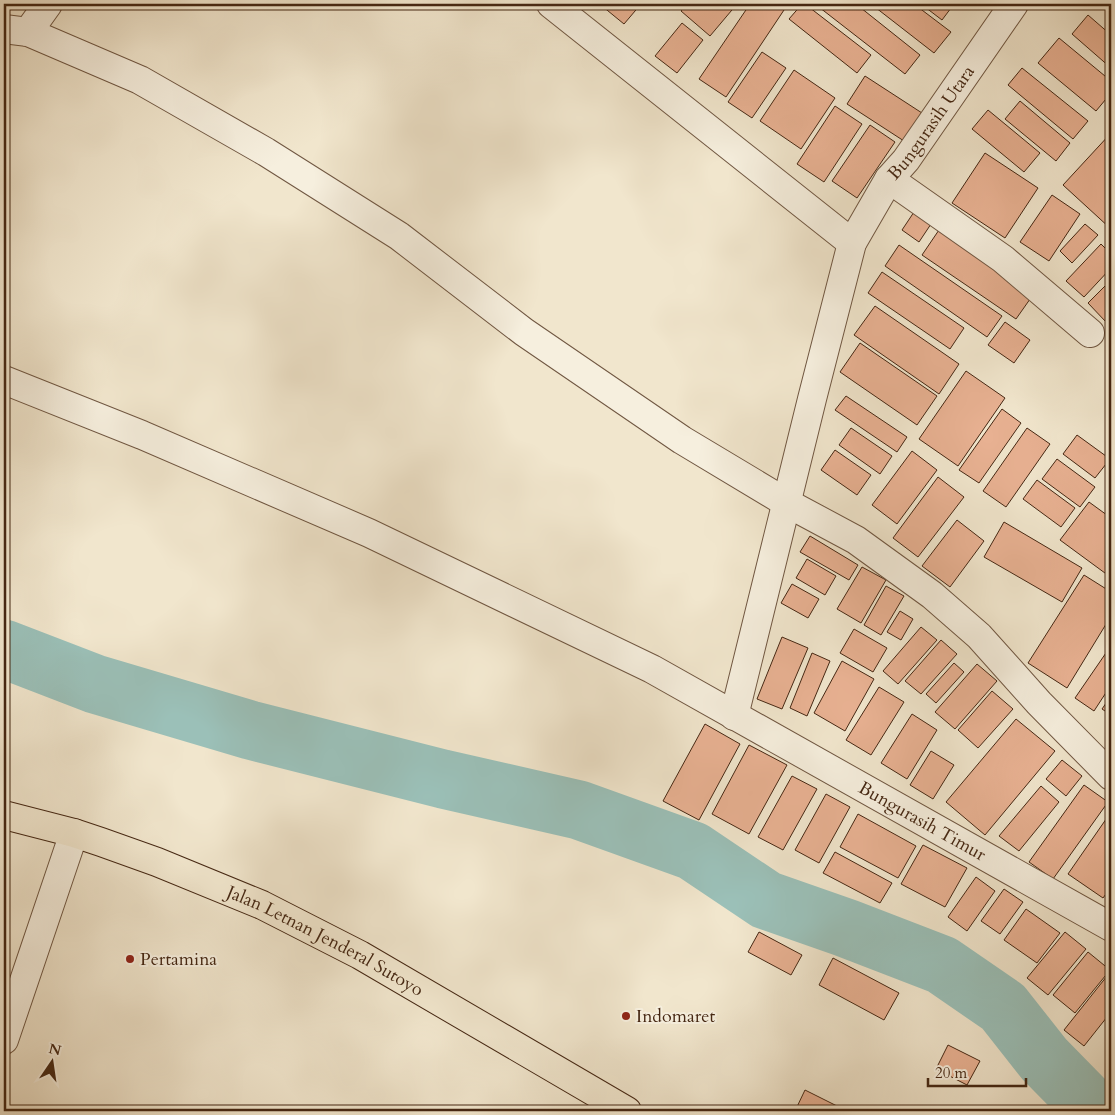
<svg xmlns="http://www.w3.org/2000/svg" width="1115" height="1115" font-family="Cardo,serif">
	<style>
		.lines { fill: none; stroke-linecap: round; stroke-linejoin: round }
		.river { stroke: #9bc0b8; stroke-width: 59 }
		.building { fill: #e8b192; stroke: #452713 }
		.minor-casing { stroke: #705742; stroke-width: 30 }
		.trunk-casing { stroke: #452713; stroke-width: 30 }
		.minor { stroke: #f6efde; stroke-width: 28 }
		.trunk { stroke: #f1e6cd; stroke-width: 28 }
		.poi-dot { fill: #8f2418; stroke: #f6efde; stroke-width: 2 }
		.labels { text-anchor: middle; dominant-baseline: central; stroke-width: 4; stroke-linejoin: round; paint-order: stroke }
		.street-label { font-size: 18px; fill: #452713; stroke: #f6efde }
		.poi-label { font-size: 18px; fill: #452713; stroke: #f6efde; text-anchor: start }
	</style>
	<rect width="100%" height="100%" fill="#f1e6cd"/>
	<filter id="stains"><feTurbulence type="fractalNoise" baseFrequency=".004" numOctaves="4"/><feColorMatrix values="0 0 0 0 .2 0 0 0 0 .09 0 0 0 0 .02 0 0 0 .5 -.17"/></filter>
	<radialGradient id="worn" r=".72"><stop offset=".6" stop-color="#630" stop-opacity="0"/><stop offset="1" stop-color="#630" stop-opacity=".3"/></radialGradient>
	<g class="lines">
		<path class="river" d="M4,649L95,684L250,730L443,779L579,810L693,851L766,900L846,928L942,965L1003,1007L1044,1059L1095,1111"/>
	</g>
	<g class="building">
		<path d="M604,4H641L624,24L602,6Z"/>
		<path d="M687,4H737L710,36L681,11Z"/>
		<path d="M750,4H788L726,97L699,79Z"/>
		<path d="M802,4H805L871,55L857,73L789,19Z"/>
		<path d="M815,4H856L920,55L905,74Z"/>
		<path d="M871,4H914L951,32L934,53Z"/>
		<path d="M921,4H954L942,20Z"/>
		<path d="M1088,15L1111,35V68L1072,34Z"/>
		<path d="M682,23L703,40L677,73L655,56Z"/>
		<path d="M1059,38L1111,81V93L1096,111L1038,63Z"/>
		<path d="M762,52L786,68L752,118L728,102Z"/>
		<path d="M1022,68L1088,121L1073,139L1008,85Z"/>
		<path d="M794,70L835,98L801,149L760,121Z"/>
		<path d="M865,76L922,113L904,141L847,104Z"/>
		<path d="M1020,101L1070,143L1056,161L1005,119Z"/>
		<path d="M835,106L862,124L824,182L797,164Z"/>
		<path d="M988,110L1040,153L1024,172L972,129Z"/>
		<path d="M870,125L895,142L857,198L832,181Z"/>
		<path d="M1111,133V229L1063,185Z"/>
		<path d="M985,153L1038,188L1005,238L952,203Z"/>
		<path d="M1052,195L1080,214L1049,261L1020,242Z"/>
		<path d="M914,212L931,224L919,242L902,230Z"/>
		<path d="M1085,224L1098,235L1072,263L1060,251Z"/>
		<path d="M941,227L1035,292L1016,319L922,255Z"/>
		<path d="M1101,244L1111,254V268L1084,297L1066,281Z"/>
		<path d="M899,245L1002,316L987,337L885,266Z"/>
		<path d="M882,272L964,328L950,349L868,293Z"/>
		<path d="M1111,280V317L1106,322L1088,303Z"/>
		<path d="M875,306L959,364L939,394L854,335Z"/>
		<path d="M1005,322L1030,340L1014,363L988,345Z"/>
		<path d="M860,343L937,396L917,425L840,372Z"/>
		<path d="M966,371L1005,398L958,466L919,439Z"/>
		<path d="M846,396L907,437L897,452L835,410Z"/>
		<path d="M1002,409L1021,423L979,483L959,470Z"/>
		<path d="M851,428L892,456L880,474L839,445Z"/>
		<path d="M1027,428L1050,444L1006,507L983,491Z"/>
		<path d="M1077,435L1110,459L1095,478L1063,454Z"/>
		<path d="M835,450L871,475L857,495L821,470Z"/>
		<path d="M912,451L937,470L897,524L872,505Z"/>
		<path d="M1057,459L1095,487L1080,507L1042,479Z"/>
		<path d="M938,477L964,497L918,557L893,538Z"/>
		<path d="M1037,480L1075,508L1061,527L1023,499Z"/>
		<path d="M1089,502L1111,518V573L1109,576L1060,540Z"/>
		<path d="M957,520L984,541L950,587L922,566Z"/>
		<path d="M1004,522L1082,568L1062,602L984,557Z"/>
		<path d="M810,536L858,565L849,580L800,552Z"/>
		<path d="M807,559L836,576L825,595L796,578Z"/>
		<path d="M862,567L886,580L861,623L837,609Z"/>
		<path d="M1084,575L1111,592V616L1067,688L1028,663Z"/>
		<path d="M792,584L819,599L808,618L781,603Z"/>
		<path d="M886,586L904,596L881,635L864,625Z"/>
		<path d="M900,611L913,619L901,640L887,632Z"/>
		<path d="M921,627L937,640L898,684L883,671Z"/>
		<path d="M854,629L887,648L873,672L840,653Z"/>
		<path d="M782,637L808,648L782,709L757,699Z"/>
		<path d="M941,640L957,654L921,694L905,681Z"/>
		<path d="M1108,650L1111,652V685L1094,711L1075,698Z"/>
		<path d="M812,653L830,661L807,716L790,708Z"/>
		<path d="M842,661L874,679L845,731L814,713Z"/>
		<path d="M954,663L964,672L936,703L926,694Z"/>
		<path d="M977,664L997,681L955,729L935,712Z"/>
		<path d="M879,687L904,702L871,755L846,740Z"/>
		<path d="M992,691L1013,709L978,748L958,730Z"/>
		<path d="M1111,696V715L1102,709Z"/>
		<path d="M912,714L937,730L907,779L881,763Z"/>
		<path d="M1016,719L1055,751L985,835L946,802Z"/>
		<path d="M705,724L740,744L699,820L663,801Z"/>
		<path d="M749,745L787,765L749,834L712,814Z"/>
		<path d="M931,751L954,765L933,799L910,785Z"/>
		<path d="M1062,760L1082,776L1066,796L1046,779Z"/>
		<path d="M792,776L817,789L783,850L758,837Z"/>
		<path d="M1084,785L1108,802L1053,879L1029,862Z"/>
		<path d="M1041,786L1059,802L1019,851L999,836Z"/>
		<path d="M826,794L850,807L819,863L795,850Z"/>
		<path d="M1111,812V887L1103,898L1068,874Z"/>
		<path d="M858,814L916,846L898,878L840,847Z"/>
		<path d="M923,845L967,868L945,907L901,884Z"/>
		<path d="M835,852L892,883L880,903L823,873Z"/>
		<path d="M976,877L995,891L967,931L948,917Z"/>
		<path d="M1004,889L1023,902L1000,934L981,921Z"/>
		<path d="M1026,909L1060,933L1037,963L1004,940Z"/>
		<path d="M759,932L802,955L791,975L748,952Z"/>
		<path d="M1065,932L1086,949L1048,995L1027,978Z"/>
		<path d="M1088,952L1110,970L1075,1013L1053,995Z"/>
		<path d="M833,958L899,993L884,1020L819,985Z"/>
		<path d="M1111,971V1012L1084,1046L1064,1030Z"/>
		<path d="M948,1045L980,1061L967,1085L936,1069Z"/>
		<path d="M805,1090L847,1111H795Z"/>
	</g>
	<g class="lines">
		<g class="minor-casing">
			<g id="minor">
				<path d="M551,4L852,243"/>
				<path d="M4,29L28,32L140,80L266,152L399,236L524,332L682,440L787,503L856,540L932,595L979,636L1039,703L1111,776"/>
				<path d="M28,32L48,4"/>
				<path d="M889,179L1003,259L1090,333"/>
				<path id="s1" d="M4,380L142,435L369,533L652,669L1111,927"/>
				<path id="s2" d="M734,716L812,399L852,243L889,179L906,160L1014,4"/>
				<path d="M4,1040L74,833"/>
			</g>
		</g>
		<g class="trunk-casing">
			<g id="trunk">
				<path id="s3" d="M4,815L74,833L101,842L157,862L262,905L360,955L627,1111"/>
			</g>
		</g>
		<use href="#minor" class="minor"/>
		<use href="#trunk" class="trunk"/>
	</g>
	<g class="poi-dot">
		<circle cx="130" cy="959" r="5"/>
		<circle cx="626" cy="1016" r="5"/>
	</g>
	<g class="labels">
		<g class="street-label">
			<text stroke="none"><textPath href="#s2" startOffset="632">Bungurasih Utara</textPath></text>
			<text stroke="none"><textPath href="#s1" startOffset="1020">Bungurasih Timur</textPath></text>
			<text stroke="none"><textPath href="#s3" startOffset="346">Jalan Letnan Jenderal Sutoyo</textPath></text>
		</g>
		<g class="poi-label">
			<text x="140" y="959">Pertamina</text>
			<text x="636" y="1016">Indomaret</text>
		</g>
	</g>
	<rect width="1115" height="1115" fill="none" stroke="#f1e6cd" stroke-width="20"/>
	<rect x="5" y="5" width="1105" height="1105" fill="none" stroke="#452713" stroke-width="2.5"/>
	<rect x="10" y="10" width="1095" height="1095" fill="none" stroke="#452713"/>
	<g transform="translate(52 1062) rotate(13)" stroke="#f6efde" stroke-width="4" paint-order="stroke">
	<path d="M0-4L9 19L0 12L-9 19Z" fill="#452713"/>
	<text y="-8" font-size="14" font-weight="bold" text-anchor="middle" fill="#452713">N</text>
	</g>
	<path d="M928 1078v8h98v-8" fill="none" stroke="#452713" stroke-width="2.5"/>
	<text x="935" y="1078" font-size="15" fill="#452713" stroke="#f6efde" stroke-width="4" paint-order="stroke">20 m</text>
	<rect width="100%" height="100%" filter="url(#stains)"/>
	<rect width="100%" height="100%" fill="url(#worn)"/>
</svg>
